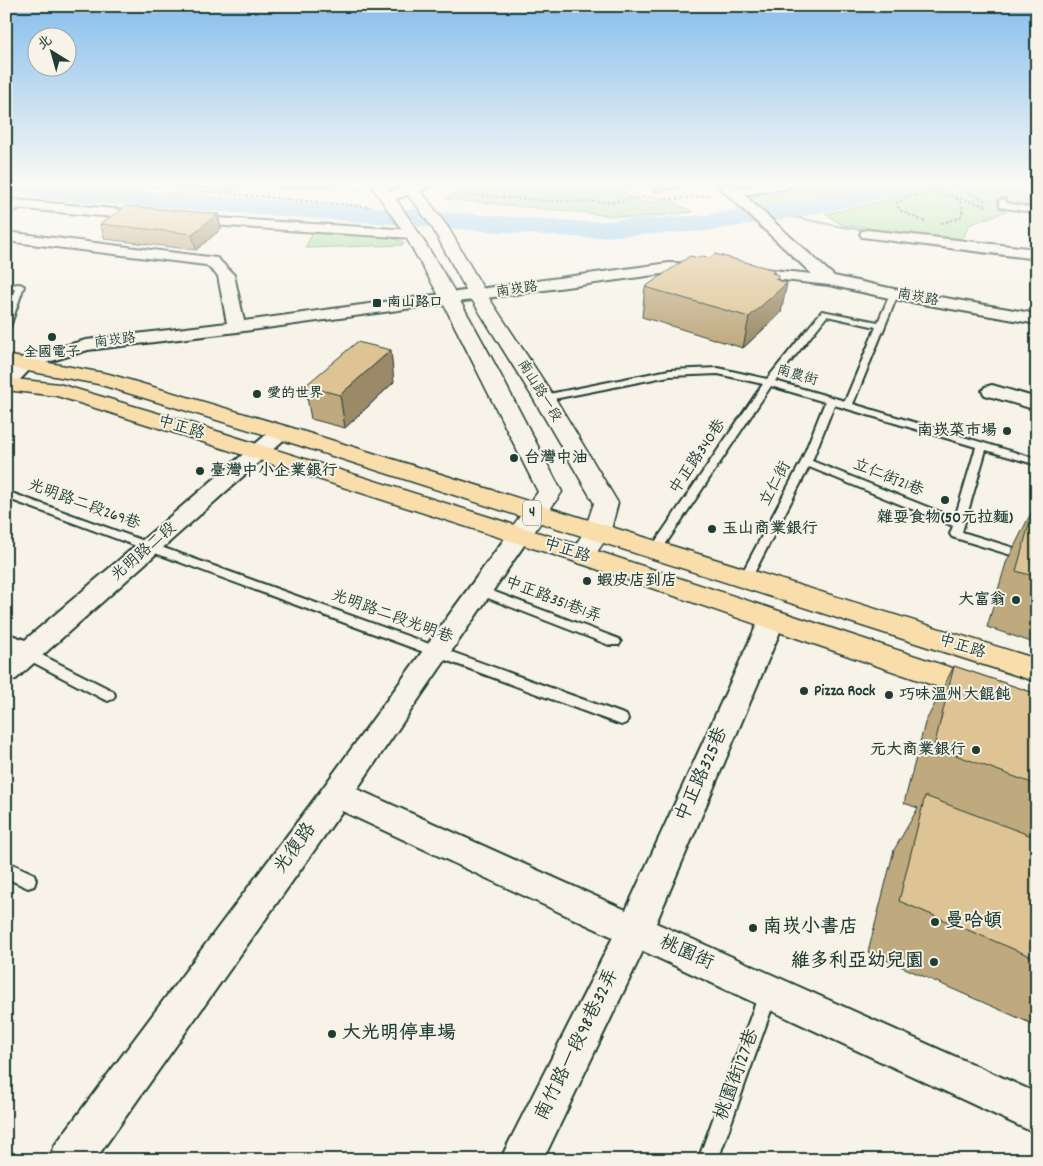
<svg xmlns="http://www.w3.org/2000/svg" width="1043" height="1166" font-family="Dekko,'LXGW WenKai TC',sans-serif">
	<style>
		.green { fill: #a7dea1; stroke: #638e6a }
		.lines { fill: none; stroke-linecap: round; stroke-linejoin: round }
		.stream { fill: #6693a7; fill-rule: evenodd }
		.river { fill: #96ccf4; fill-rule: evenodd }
		.service-casing { stroke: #1f3d34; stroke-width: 4 }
		.minor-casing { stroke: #1f3d34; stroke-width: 4 }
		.tertiary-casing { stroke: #1f3d34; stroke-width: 3 }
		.primary-casing { stroke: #1f3d34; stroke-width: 3 }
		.path { stroke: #1f3d34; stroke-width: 2; stroke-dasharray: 2.5 2.5; stroke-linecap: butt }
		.service { fill: #f7f3e8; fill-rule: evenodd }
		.minor { fill: #f7f3e8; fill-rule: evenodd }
		.tertiary { fill: #f7f3e8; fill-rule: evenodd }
		.primary { fill: #f9deab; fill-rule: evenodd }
		.path-bridge { stroke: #1f3d34; stroke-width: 2; stroke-dasharray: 2.5 2.5; stroke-linecap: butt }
		.wall { fill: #bfa97f; stroke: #1f3d34 }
		.shaded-wall { fill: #9b8968; stroke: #1f3d34 }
		.building { fill: #dec494; stroke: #1f3d34 }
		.poi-dot { fill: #1f3d34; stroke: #f7f3e8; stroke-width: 2 }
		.labels { text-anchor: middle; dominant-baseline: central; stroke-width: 4; stroke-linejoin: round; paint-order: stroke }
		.far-street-label { font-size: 14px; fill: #1f3d34; stroke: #f7f3e8 }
		.far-poi-label { font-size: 14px; font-weight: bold; fill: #1f3d34; stroke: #f7f3e8; text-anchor: start }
		.shield { fill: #f7f3e8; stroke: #60746a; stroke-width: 1 }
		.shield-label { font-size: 15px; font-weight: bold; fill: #1f3d34 }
		.street-label { font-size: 16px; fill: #1f3d34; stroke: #f7f3e8 }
		.poi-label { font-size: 16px; font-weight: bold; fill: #1f3d34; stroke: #f7f3e8; text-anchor: start }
		.near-street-label { font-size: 19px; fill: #1f3d34; stroke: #f7f3e8 }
		.near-poi-label { font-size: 19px; font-weight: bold; fill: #1f3d34; stroke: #f7f3e8; text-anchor: start }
	</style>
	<rect width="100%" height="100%" fill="#f7f3e8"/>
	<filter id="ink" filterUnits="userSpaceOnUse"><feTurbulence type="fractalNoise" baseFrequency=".02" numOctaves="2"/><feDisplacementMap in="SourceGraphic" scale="10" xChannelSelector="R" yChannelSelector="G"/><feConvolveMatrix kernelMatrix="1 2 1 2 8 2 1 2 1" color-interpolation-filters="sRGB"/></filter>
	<g filter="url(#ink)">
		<g class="green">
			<path d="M467,184H631L625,195L644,203L670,200L693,212L634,218L447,199Z"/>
			<path d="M788,184H911L820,200L801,208L758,215L733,193Z"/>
			<path d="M956,184H1037V205L1007,211L969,225L963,239L842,225L826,214Z"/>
			<path d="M313,233L389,237L403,242V245L305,248Z"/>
		</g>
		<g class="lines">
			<path class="stream" d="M776,212L842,226L873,230L875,231L873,232L842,228L774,214V213Z"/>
			<path class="river" d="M11,184H44L586,222L707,215L810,199L883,184H931L928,189L810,215L707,231L586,238L41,199L14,189Z"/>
			<g class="service-casing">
				<g id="service">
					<path d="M1003,199L1005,200L1007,203L1037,209V213L1000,207L999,201Z"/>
					<path d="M19,203L26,205L6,215V210Z"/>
					<path d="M20,284L24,286L10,327L6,330V314L15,289H6V285Z"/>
					<path d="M891,292L898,294L853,404L1037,459V465L986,450L962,532L1037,555V563L952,537L950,534L953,526L809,467L751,579L749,582H741L739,579L801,462L825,402L771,386L659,554H651L649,551L651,548L763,384L718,374L669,376L544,401L539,398L544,395L669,370L718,368L767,379L822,311L878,322ZM827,316L876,327L845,401L775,381ZM834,405L976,447L955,518L812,461Z"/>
					<path d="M6,491L626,715L628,719L626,723L621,725L616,723L6,498Z"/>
					<path d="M479,586L619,639L621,642L619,645H609L475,593L473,590L475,587Z"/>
					<path d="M28,648L113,691L115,695L113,699L108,701L103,699L23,657L21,653L23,649Z"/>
					<path d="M6,861L34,874L36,880L34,886L28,888L6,878Z"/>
					<path d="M769,982L775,985L778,991L718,1160H698L760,991L763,985Z"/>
				</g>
			</g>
			<g class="minor-casing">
				<g id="minor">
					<path d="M411,184H432L430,187L393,200H383L381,197L383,194Z"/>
					<path d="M716,184H731L736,188L762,184H795L788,188L744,195L834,276L894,289L1037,314V324L894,299L829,285L739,275L737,272L739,269L745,267L812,274Z"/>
					<path d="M6,197L15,200L148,212L153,213L155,216L153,219L148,220L12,208L6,207Z"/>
					<path d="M185,216L412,230L417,231L419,234L417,237L412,238L180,223L178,220L180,217Z"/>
					<path d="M867,230L1037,249V259L862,237L860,234L862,231Z"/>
					<path d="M6,232L217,258L234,275L244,321L669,263L705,264L711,266L713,269L711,272L705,274L669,273L237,332L88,350L32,367L13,387L6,389V372L18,359L86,340L227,323L218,276L206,265L6,241Z"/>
					<path d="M992,385L1037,398V410L985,395L982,391L985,387Z"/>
					<path d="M281,426L288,428L291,432L288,436L16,679L6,682V633L25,640L274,428Z"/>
					<path d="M519,527L527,530L531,535L357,789L626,910L759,620L763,613L772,611L781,613L785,620L656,923L1037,1093V1134L643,951L543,1160H500L613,937L342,811L95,1160H49L55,1145L325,785L511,530Z"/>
				</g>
			</g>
			<g class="tertiary-casing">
				<g id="tertiary">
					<path d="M370,184H385C455,280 507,388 562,492L528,541L519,544L510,541L506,535L538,492L441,299L400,227Z"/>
					<path d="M398,184H414L428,200L449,229L487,295L555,398L618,503L610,533L591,561L582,564L573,561L569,555L584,532L594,503L533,398L469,295L433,229L417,206Z"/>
				</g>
			</g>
			<g class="primary-casing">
				<g id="primary">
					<path d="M6,355L109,374L289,427L1037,659V682L273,437L98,384L6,367Z"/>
					<path d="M6,378L59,384L194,424L591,549L1037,696V721L573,561L178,434L57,396L6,390Z"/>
				</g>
			</g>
			<g class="path">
				<path d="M126,184L371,207"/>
				<path d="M453,184H457"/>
				<path d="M917,184L933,191L987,206"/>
				<path d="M444,186L447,185L473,195L552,201L613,202L640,197L678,199L710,195"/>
				<path d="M957,186L987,201"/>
				<path d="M352,190L360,188"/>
				<path d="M925,222L899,210L897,203L905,198L962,184"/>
				<path d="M941,223L960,218C964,209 964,206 957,199L959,197"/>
			</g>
			<use href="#service" class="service"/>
			<use href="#minor" class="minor"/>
			<use href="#tertiary" class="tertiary"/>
			<use href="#primary" class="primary"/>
			<path class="path-bridge" d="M363,188L381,184"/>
		</g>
		<g class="wall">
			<path d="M163,184H247L244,187L238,186L232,191Z"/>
			<path d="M275,184H355L276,189Z"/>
			<path d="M645,184H697V186L654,192Z"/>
			<path d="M218,214L221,229L196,250L105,239L100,224Z"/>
			<path d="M710,258L775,270L774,273L778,280L781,313L743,348L642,317L645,287Z"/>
			<path d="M394,382L345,428L311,419L305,386Z"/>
			<path d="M1034,507L1037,508V644L987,627L1006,563Z"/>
			<path d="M954,666L1037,694V1026L868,952L894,850L918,808L904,803L925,723Z"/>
		</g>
		<g class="shaded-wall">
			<path d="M231,184H238V186L232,191Z"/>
			<path d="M655,184H697V186L654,192Z"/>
			<path d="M218,214L221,229L196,250L192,234Z"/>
			<path d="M775,270L769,299L775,279L779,275L775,293L787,283L781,313L743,348L749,317L772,273Z"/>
			<path d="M391,350L394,382L345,428L340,395Z"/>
		</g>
		<g class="building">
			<path d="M126,206L218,214L192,234L100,224Z"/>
			<path d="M715,254L775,270L772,273L779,275L775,279L787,283L749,317L645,287L690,256L699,258L703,256L710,258Z"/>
			<path d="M357,342L391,350L340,395L305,386Z"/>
			<path d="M1034,507L1037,508V577L1016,571Z"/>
			<path d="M954,666L1037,694V785L934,747Z"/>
			<path d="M925,796L1037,838V959L899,901Z"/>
		</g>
	</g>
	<linearGradient id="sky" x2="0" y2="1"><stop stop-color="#87beed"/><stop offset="0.53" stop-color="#fbfaf5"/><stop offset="1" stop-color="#fbfaf5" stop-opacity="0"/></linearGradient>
	<rect width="1043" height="347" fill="url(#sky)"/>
	<g class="poi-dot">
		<rect x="372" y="298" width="10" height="10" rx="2.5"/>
		<circle cx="52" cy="337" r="5"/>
		<circle cx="257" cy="394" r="5"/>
		<circle cx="1007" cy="431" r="5"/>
		<circle cx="514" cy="458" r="5"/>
		<circle cx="200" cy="471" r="5"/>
		<circle cx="945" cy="500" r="5"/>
		<circle cx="712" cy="529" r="5"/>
		<circle cx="587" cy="581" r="5"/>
		<circle cx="1016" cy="600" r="5"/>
		<circle cx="804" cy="691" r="5"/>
		<circle cx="889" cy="695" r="5"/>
		<circle cx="976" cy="750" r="5"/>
		<circle cx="935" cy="922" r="5"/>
		<circle cx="753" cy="928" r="5"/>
		<circle cx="934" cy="962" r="5"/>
		<circle cx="332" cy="1034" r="5"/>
	</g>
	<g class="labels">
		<g class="far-street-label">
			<text transform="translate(517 290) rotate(-8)">南崁路</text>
			<text transform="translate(918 298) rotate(10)">南崁路</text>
			<text transform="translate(115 341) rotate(-7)">南崁路</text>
			<text transform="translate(797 376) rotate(16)">南農街</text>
			<text transform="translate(539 391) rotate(58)">南山路一段</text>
		</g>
		<g class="far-poi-label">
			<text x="387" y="303">南山路口</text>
			<text x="52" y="353" text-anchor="middle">全國電子</text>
			<text x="267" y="394">愛的世界</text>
		</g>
		<rect class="shield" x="523" y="500.5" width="18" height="25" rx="4"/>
		<g class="shield-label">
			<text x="532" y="513">4</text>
		</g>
		<g class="street-label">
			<text transform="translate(181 428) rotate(17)">中正路</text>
			<text transform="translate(698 457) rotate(-56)">中正路340巷</text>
			<text transform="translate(888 478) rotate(22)">立仁街21巷</text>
			<text transform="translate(776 484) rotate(-62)">立仁街</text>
			<text transform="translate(84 505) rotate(20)">光明路二段269巷</text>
			<text transform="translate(567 551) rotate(18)">中正路</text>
			<text transform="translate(144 552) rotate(-41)">光明路二段</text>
			<text transform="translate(553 600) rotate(21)">中正路351巷1弄</text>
			<text transform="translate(392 617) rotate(20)">光明路二段光明巷</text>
			<text transform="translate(962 647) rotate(17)">中正路</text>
		</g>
		<g class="poi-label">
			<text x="997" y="431" text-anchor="end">南崁菜市場</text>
			<text x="524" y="458">台灣中油</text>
			<text x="210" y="471">臺灣中小企業銀行</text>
			<text x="945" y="518" text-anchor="middle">雜耍食物(50元拉麵)</text>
			<text x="722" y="529">玉山商業銀行</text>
			<text x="597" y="581">蝦皮店到店</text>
			<text x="1006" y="600" text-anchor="end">大富翁</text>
			<text x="814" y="691">Pizza Rock</text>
			<text x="899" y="695">巧味溫州大餛飩</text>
			<text x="966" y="750" text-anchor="end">元大商業銀行</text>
		</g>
		<g class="near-street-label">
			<text transform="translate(703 775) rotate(-66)">中正路325巷</text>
			<text transform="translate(296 849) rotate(-54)">光復路</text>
			<text transform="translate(686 954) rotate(24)">桃園街</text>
			<text transform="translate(578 1045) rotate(-64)">南竹路一段98巷32弄</text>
			<text transform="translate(738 1075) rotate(-70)">桃園街127巷</text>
		</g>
		<g class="near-poi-label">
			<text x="945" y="922">曼哈頓</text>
			<text x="763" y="928">南崁小書店</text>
			<text x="924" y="962" text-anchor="end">維多利亞幼兒園</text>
			<text x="342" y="1034">大光明停車場</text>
		</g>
	</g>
	<rect width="1043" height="1166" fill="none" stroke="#f7f3e8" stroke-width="25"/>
	<rect x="12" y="12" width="1018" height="1141" fill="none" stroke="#1f3d34" stroke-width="2" filter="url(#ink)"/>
	<g transform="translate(52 52) rotate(323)"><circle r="24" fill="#f7f3e8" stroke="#a1aaa0"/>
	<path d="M0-4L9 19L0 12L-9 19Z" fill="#1f3d34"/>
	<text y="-8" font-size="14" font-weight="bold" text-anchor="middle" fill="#1f3d34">北</text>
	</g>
</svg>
